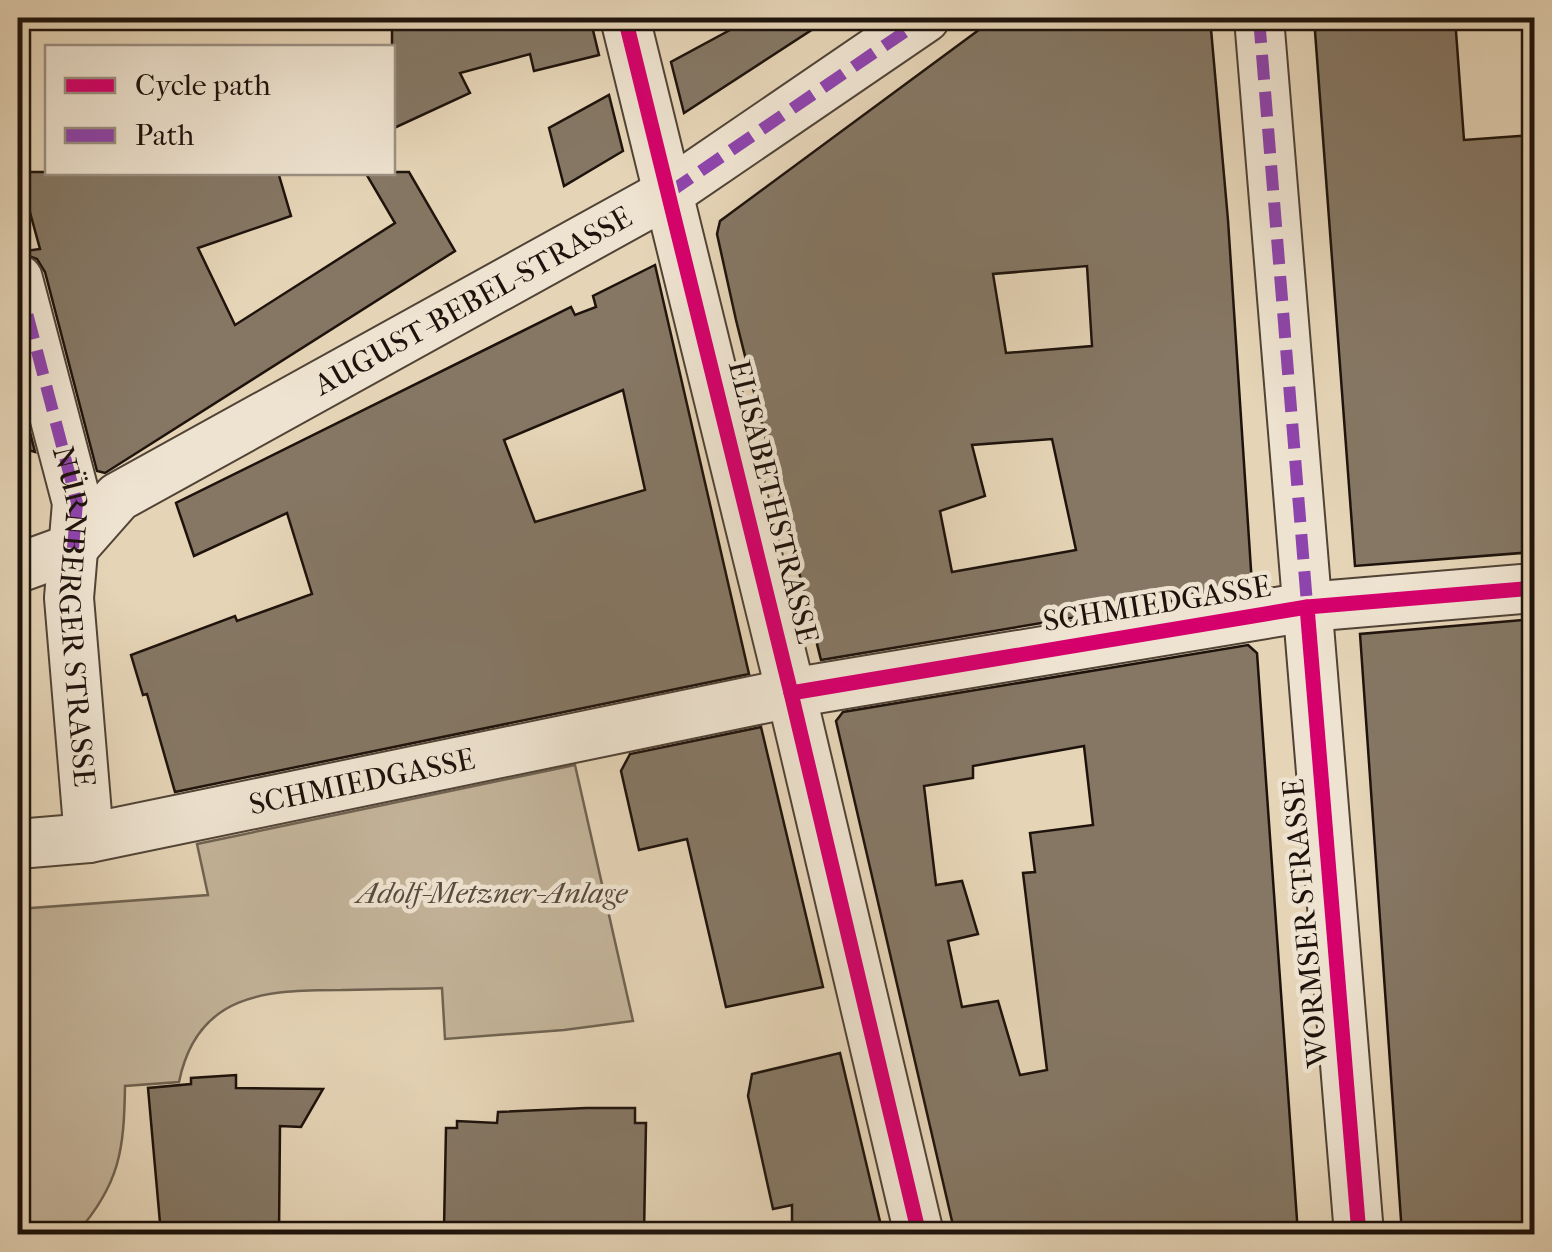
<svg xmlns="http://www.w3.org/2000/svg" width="1552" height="1252" font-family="'IM FELL French Canon',serif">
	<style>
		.green { fill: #c3b399; stroke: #706352; stroke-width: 2.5 }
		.building { fill: #857764; stroke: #1e130c; stroke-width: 2.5; fill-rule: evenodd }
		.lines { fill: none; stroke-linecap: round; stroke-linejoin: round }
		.minor-casing { stroke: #504336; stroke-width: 52 }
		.minor { stroke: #eee3d0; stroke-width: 48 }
		.quiet { stroke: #8e44ad; stroke-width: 12; stroke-dasharray: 25 12; stroke-linecap: butt }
		.cycleway-casing { stroke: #eee3d0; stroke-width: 21 }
		.cycleway { stroke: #d6006c; stroke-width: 15 }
		.labels { text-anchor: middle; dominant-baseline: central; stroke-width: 9; stroke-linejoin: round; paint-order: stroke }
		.street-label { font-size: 30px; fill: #1e130c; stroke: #eee3d0 }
		.park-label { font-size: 30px; font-style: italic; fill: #584b3d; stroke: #eee3d0 }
	</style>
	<rect width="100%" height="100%" fill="#e5d4b6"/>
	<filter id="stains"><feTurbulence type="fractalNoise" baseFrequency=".002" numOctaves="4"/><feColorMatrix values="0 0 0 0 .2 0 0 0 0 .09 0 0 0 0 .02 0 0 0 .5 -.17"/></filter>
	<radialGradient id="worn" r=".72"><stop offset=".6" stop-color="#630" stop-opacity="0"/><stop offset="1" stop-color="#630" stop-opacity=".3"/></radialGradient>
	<path class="green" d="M575,765L633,1021L564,1030L445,1039L442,988C408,989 375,989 341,990C266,990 197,993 179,1082L125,1086C124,1150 120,1184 76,1234H18V909L208,895L197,844Z"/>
	<g class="building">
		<path d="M392,18H433L439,29L481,18H590L599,55L534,71L530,54L460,73L470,93L392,129Z"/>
		<path d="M725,18H830L684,113L671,62L730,30Z"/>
		<path d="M995,18H1210L1228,220L1252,585L1194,594L1197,597L821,660L736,320L717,234L720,221ZM1087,266L1092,346L1006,353L993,274ZM1052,439L1076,550L952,572L940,511L985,496L972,445Z"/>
		<path d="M1314,18H1455L1464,140L1534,135V552L1355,566Z"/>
		<path d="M609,95L623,151L564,186L549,128Z"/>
		<path d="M19,172H278L291,216L198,248L235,325L395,223L365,172H409L455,251L105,473L97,471L45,272L37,259L18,252L40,249Z"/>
		<path d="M655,265L749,674L175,792L147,694L143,695L131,655L235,616L237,621L312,594L287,513L194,556L176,503L571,307L575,315L596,307L593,296ZM623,390L645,490L535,522L504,440Z"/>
		<path d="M18,385L35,452L18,447Z"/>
		<path d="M1534,619V1234H1402L1360,634Z"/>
		<path d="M1248,645L1257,653L1298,1234H955L836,721L843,712ZM1084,746L1093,825L1030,833L1035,872L1023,873L1047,1070L1020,1075L998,1001L962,1007L948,941L978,934L962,881L936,885L924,786L973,778V766Z"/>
		<path d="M761,727L823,987L726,1007L687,839L639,850L621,771L630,754Z"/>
		<path d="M840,1053L883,1234H792V1205L773,1209L748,1096L752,1074Z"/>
		<path d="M236,1075V1088L323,1089L301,1127L280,1126L279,1234H161L148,1088L191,1084V1078Z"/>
		<path d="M586,1108H635V1123H646L644,1234H545V1230L444,1229L446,1128H457V1121L497,1123L498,1112Z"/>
	</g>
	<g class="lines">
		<g class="minor-casing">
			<g id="minor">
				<path d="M625,18L791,693L919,1234"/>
				<path d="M1259,18L1359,1234"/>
				<path id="s1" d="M18,279L77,503L69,598L89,838"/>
				<path id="s2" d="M18,568L73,548L118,497L670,192L925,18"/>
				<path id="s3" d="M18,844L89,838L791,693L1307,607L1534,588"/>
			</g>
		</g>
		<use href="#minor" class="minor"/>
		<g class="quiet">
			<path d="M1259,18L1308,616"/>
			<path d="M670,192L925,18"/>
			<path d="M18,279L77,503L73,548"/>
		</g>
		<g class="cycleway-casing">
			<g id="cycleway">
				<path d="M625,18L791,693L919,1234"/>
				<path d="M1307,607L1359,1234"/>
				<path d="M791,693L1307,607L1534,588"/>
			</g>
		</g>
		<use href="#cycleway" class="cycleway"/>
	</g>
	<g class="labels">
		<g class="street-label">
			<text stroke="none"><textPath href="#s2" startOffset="532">AUGUST-BEBEL-STRASSE</textPath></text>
			<text transform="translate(773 502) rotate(76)">ELISABETHSTRASSE</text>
			<text transform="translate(1157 604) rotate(-9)">SCHMIEDGASSE</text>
			<text stroke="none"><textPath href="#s1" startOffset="345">NÜRNBERGER STRASSE</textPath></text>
			<text stroke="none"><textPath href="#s3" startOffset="350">SCHMIEDGASSE</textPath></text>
			<text transform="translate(1306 923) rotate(-95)">WORMSER STRASSE</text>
		</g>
		<g class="park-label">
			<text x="492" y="893">Adolf-Metzner-Anlage</text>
		</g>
	</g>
	<rect width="1552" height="1252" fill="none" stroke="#e5d4b6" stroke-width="60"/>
	<rect x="20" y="20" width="1512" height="1212" fill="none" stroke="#1e130c" stroke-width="5"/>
	<rect x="30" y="30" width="1492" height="1192" fill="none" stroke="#1e130c" stroke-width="2.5"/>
	<rect x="45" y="45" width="350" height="130" fill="#eee3d0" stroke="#9b9082" stroke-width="2.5"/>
	<rect x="65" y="78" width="50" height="15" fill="#d6006c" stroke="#9b9082" stroke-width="2.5"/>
	<text x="135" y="95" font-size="30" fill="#1e130c">Cycle path</text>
	<rect x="65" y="128" width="50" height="15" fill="#8e44ad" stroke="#9b9082" stroke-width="2.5"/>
	<text x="135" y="145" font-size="30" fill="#1e130c">Path</text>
	<rect width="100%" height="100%" filter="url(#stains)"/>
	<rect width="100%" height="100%" fill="url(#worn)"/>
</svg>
